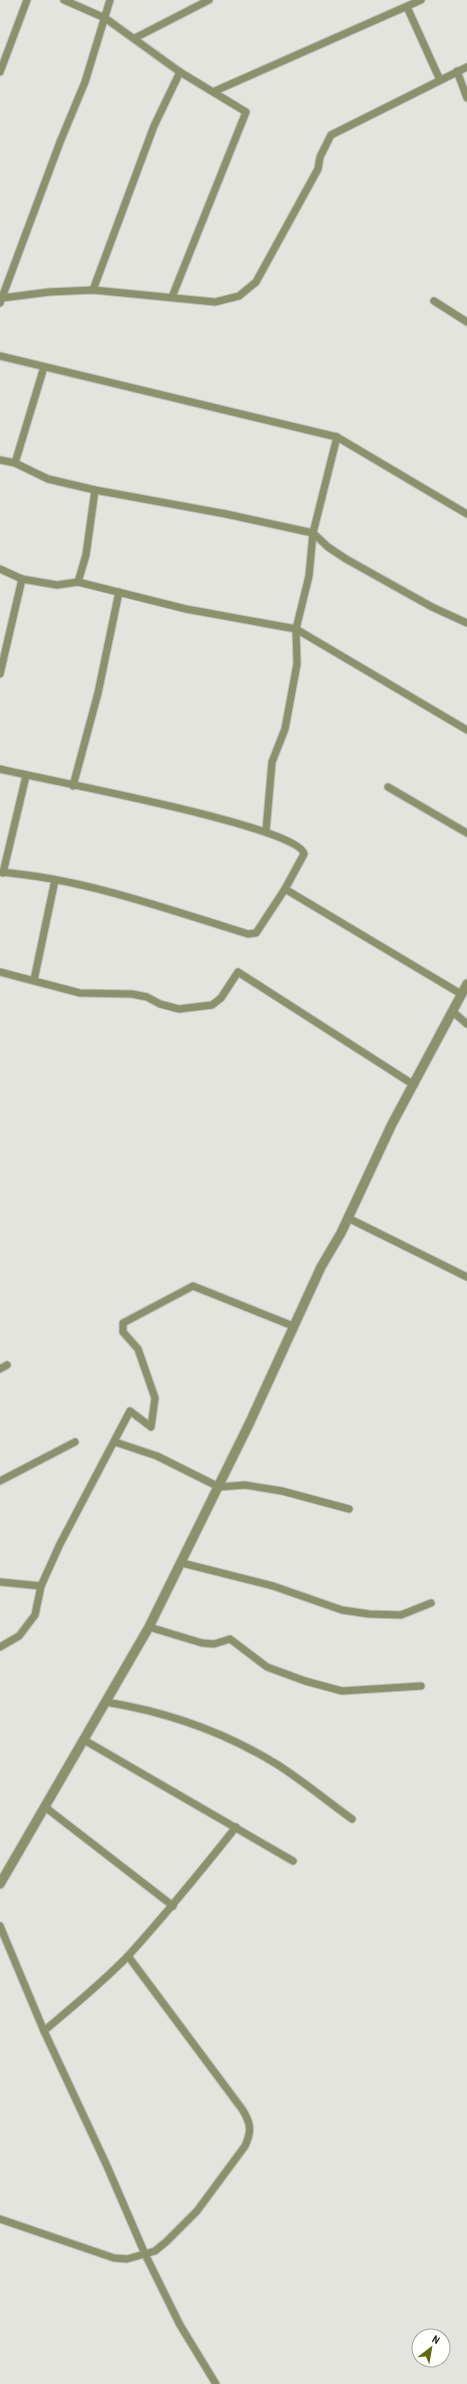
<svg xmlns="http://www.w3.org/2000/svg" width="467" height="2384" font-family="'Archivo Narrow',sans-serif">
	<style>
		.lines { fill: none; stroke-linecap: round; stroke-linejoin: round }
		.minor-casing { stroke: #bfc0bb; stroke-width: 9 }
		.tertiary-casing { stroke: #bfc0bb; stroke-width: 11 }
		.minor { stroke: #8c916c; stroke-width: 7 }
		.tertiary { stroke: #8c916c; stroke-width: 9 }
	</style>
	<rect width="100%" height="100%" fill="#e3e4de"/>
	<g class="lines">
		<g class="minor-casing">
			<g id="minor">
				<path d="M64,0L105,18L180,72L246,112L172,297"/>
				<path d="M407,7L440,80"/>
				<path d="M135,38L209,0"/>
				<path d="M457,71L467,98"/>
				<path d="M0,72L27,0"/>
				<path d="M215,91L421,0"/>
				<path d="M93,290L154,126L180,72"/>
				<path d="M2,298L49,292L93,290L215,302L239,296L256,282L318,169L320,157L331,135L467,67"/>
				<path d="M434,301L467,322"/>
				<path d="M0,303L60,142L85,82L110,0"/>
				<path d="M0,356L337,437L467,514"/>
				<path d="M0,460L15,463L48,479L95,490L226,514L313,533L328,547L346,559L432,607L467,623"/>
				<path d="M15,463L44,367"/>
				<path d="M0,569L22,579L57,585L78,582L186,609L296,629L467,730"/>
				<path d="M78,582L86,555L95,490"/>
				<path d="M0,674L22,579"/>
				<path d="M0,769C39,779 299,826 304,854L285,889L256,933L248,934C167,909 85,879 0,872"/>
				<path d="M73,786L98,693L119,592"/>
				<path d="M388,787L467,833"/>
				<path d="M266,831L272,762L285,729L297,664L296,629L309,576L313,533L337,437"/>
				<path d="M3,873L26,776"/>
				<path d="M285,889L461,994"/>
				<path d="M0,972L80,993L132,994L147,997L160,1004L179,1009L212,1005L221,998L238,972L414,1085"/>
				<path d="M34,980L55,880"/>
				<path d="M452,1011L467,1024"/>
				<path d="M348,1218L467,1277"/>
				<path d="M0,1369L7,1365"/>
				<path d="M115,1442L157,1456L219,1487L245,1485L282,1491L349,1509"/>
				<path d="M0,1481L75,1442"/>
				<path d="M182,1563L273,1586L342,1610L369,1614L401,1615L431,1603"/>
				<path d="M0,1582L41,1586"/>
				<path d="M149,1627L202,1643L214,1644L230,1639L267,1667L305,1681L342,1691L421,1686"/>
				<path d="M0,1647L19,1636L35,1615L41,1586L60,1544L130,1411L151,1427L155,1398L138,1349L123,1332V1323L193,1286L293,1326"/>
				<path d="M106,1702C167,1712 225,1732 278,1765C303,1781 327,1801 352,1819"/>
				<path d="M84,1740L293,1861"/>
				<path d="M45,1807L173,1906"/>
				<path d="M0,1926L44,2031L107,2166L145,2254L180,2325L216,2384"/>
				<path d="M44,2031C72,2007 102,1983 128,1956C166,1914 201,1871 236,1827"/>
				<path d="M0,2219L114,2258L127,2259L155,2251L166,2242L197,2211L245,2146C252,2131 251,2123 242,2109L128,1956"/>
			</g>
		</g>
		<g class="tertiary-casing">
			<path id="tertiary" d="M0,1884L149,1627L250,1422L321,1267L341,1233L392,1124L467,984"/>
		</g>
		<use href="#minor" class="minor"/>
		<use href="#tertiary" class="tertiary"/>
	</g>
	<g transform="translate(431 2348) rotate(31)"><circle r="19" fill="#fffffe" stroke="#a4a5a3"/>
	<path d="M0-3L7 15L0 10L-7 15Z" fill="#61690b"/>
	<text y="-6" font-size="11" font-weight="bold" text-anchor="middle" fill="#1c1d1b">N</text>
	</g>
</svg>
